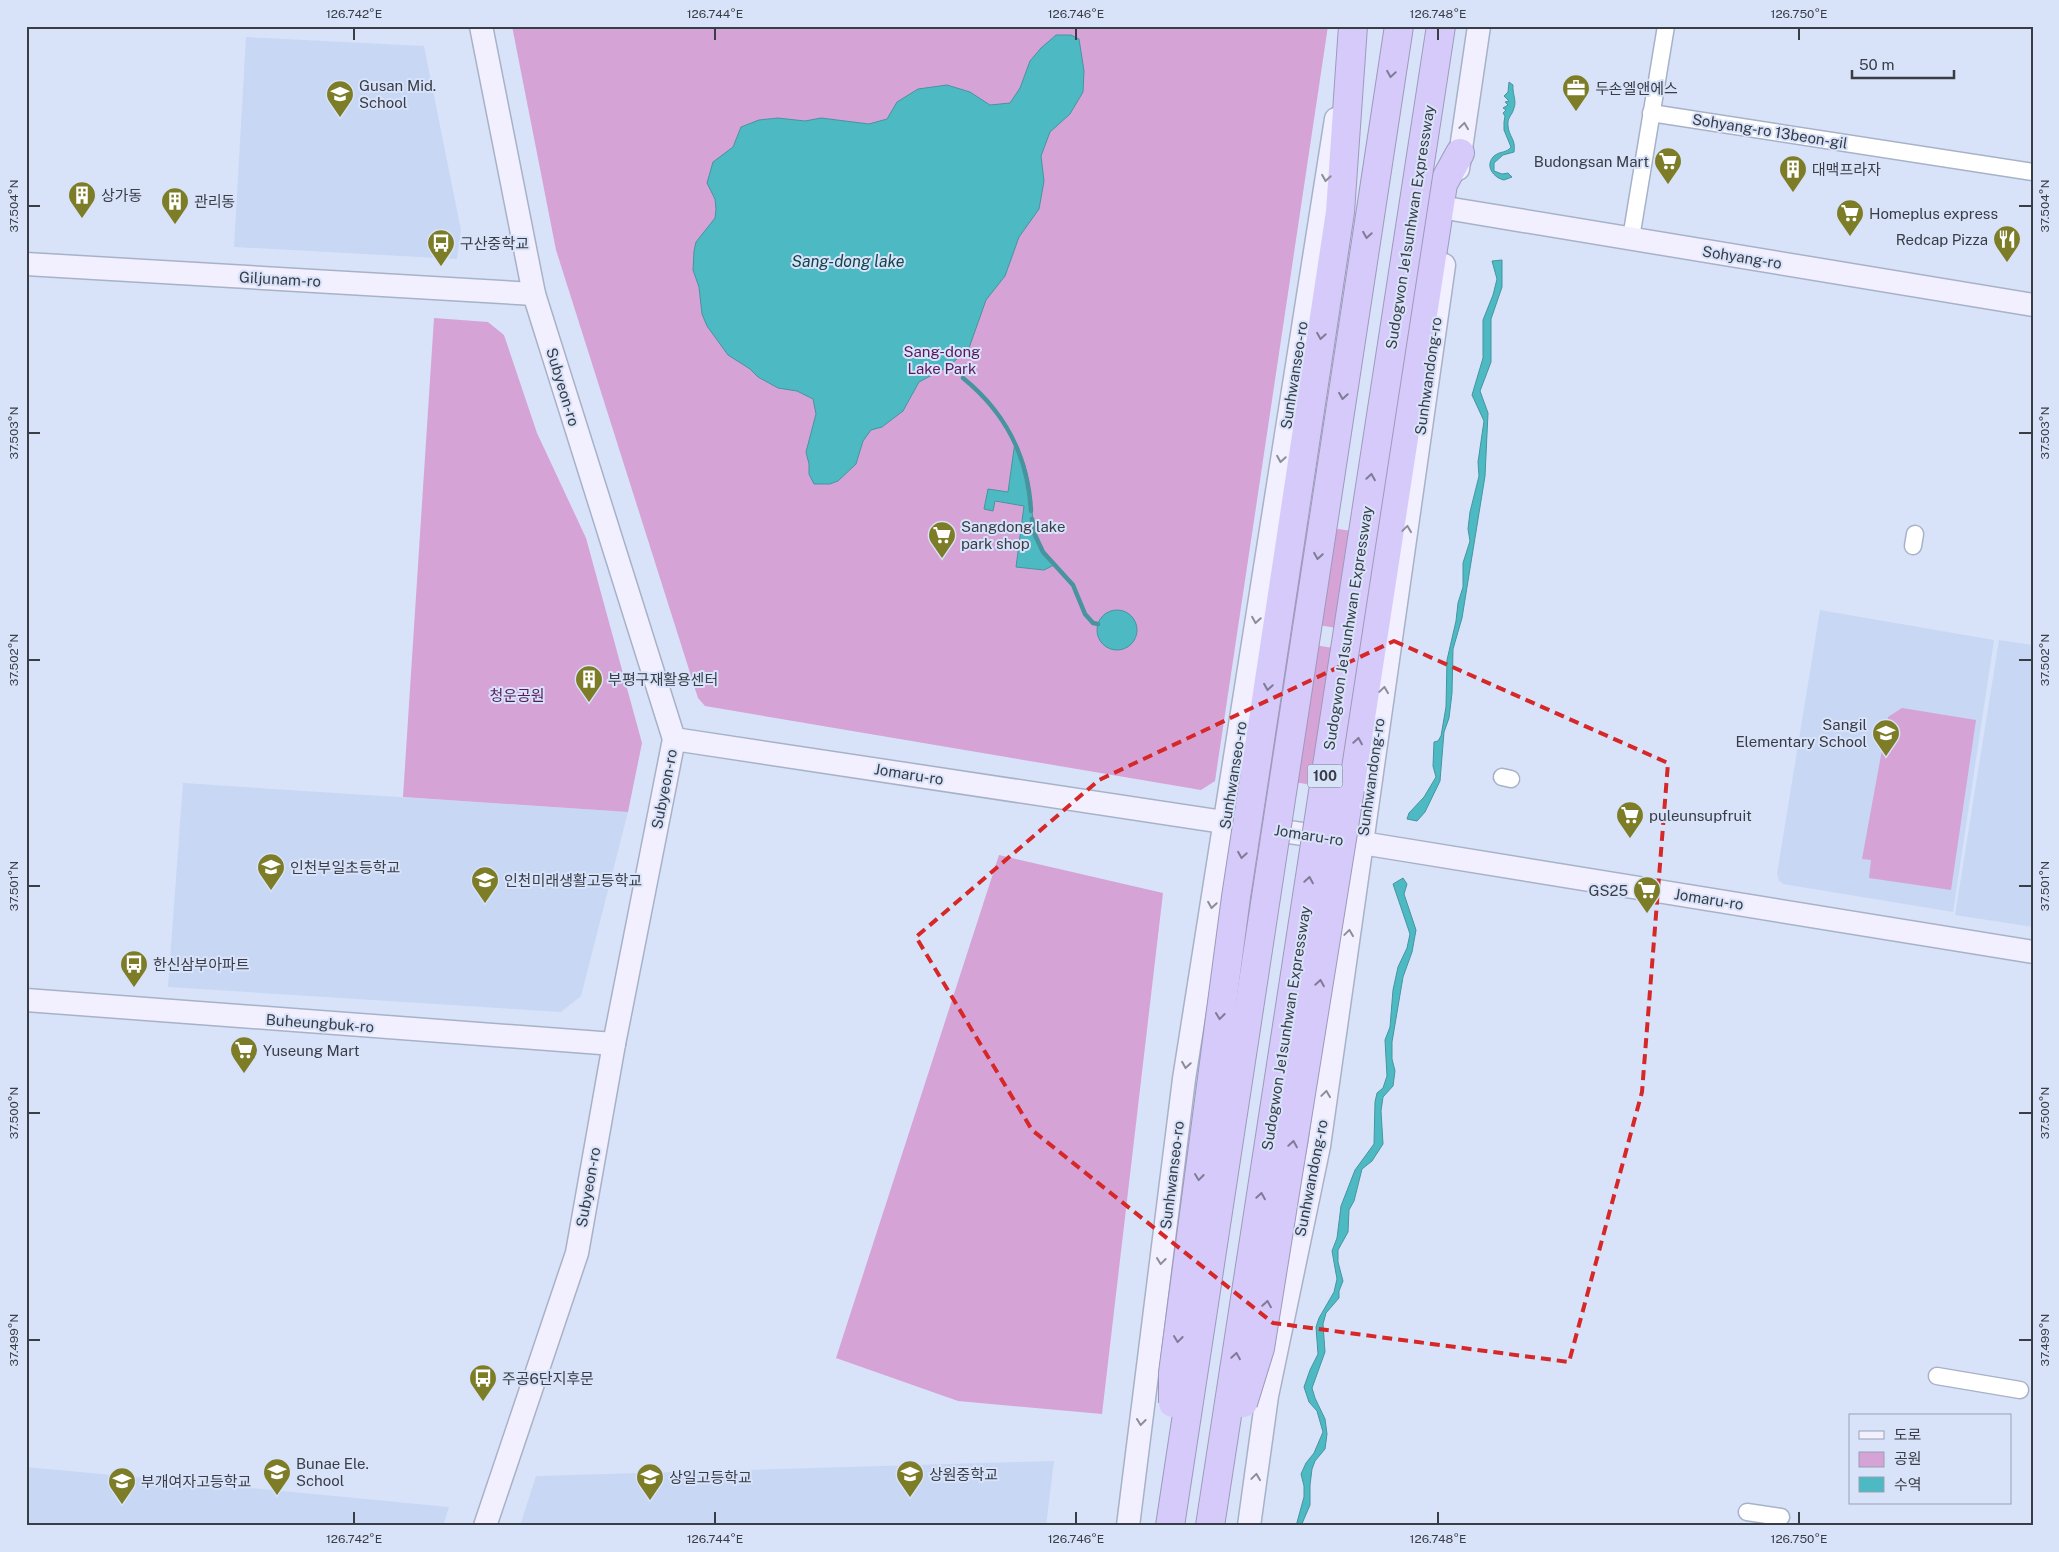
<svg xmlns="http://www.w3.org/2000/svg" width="2059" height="1552" font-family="'Public Sans','Noto Sans KR',sans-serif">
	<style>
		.built { fill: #c8d7f3 }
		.green { fill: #d6a3d6 }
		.water { fill: #4dbac3; stroke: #47949e }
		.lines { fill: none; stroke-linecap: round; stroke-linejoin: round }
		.stream { stroke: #47949e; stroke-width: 4.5 }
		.street-casing { stroke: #a7b2c8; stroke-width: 19 }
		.secondary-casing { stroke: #a7b2c8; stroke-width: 25 }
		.highway-casing { stroke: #9e99bb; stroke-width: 30 }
		.street { stroke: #fff; stroke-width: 16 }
		.secondary { stroke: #f2effe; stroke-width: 22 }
		.highway { stroke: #d5cafa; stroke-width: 28 }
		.highway-bridge-casing { stroke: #9e99bb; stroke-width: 30; stroke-linecap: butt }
		.highway-bridge { stroke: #d5cafa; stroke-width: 28 }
		.oneway { stroke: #7f7c97 }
		.oneway2 { stroke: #8c8d99 }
		.marked { fill: none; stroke: #d62828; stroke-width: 4; stroke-dasharray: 10 6; stroke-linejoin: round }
		.ticks { fill: none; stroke: #383d46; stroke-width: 2 }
		.labels { text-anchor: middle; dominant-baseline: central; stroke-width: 4; stroke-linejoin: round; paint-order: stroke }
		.shield { fill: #d8e3fa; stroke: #686f7c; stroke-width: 1 }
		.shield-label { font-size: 14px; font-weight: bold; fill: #383d46 }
		.poi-label { font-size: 15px; fill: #383d46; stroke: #d8e3fa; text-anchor: start }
		.street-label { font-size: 15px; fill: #383d46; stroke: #d8e3fa }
		.park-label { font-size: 15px; fill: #59185c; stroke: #d8e3fa }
		.water-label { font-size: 16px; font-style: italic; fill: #124448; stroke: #d8e3fa }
		.neatline { fill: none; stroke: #383d46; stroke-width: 2 }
		.ticks-label { font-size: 12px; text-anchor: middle; fill: #383d46 }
	</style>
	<rect width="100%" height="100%" fill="#d8e3fa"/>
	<g class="built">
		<path d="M246,37L424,46L461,230L457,259L234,247Z"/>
		<path d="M1820,610L1994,640L1953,912L1783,884L1779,881L1777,874Z"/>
		<path d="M1999,640L2033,645V927L1955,915Z"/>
		<path d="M183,783L628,812L581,996L561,1012L168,987Z"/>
		<path d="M1054,1461L1046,1526H520L536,1476Z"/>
		<path d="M26,1467L220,1485L449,1507L443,1526H26Z"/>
	</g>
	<g class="green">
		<path d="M512,26H1328L1215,781L1201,790L705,706L698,698L556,250Z"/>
		<path d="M434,318L488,322L504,335L537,433L586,538L642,743L628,812L403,797Z"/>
		<path d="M1305,524L1352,531L1337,628L1291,621Z"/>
		<path d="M1286,641L1334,648L1313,785L1266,778Z"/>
		<path d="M1902,708L1976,720L1951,890L1869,878L1871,860L1862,859L1888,717Z"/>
		<path d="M999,855L1163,893L1102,1414L958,1401L836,1358Z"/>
	</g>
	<g class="water">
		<path d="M1056,35H1071L1079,39L1084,71L1083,92L1070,114L1050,132L1041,156L1044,181L1039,209L1019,237L1005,276L986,300L969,348L949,366L919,382L903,411L882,427L871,430L863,441L856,464L838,481L830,484H814L809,474V464L806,452L816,414L813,399L797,391L778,388L758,377L750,369L728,355L707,326L702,314L699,287L693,270L694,251L696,242L715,218L716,209L715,199L707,183L713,162L733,147L741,127L759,120L778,118L805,121L821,118L869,124L887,119L897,102L918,89L947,85L970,92L990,105L1010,103L1020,88L1030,61L1041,48Z"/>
		<path d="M1509,82L1513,85C1512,93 1517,101 1514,108C1512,116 1507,117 1508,126C1509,137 1516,139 1514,152L1503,155L1494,163V171L1502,174L1508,173L1512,177L1504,180C1494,178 1484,166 1494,156C1500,151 1507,153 1511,147L1504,130V122L1505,116L1503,113L1506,110L1503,108L1508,105L1505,102L1509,101L1504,96L1508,92Z"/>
		<path d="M1502,260V287L1491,319V362L1480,391L1488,413L1485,476L1462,618L1453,649L1452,693L1449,718L1444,732L1440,781L1425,812L1417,821L1407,819L1409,813L1424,797L1436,777L1433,766L1434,742L1438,741L1441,736L1446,707L1447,660L1456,621L1458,603L1463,587V563L1470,541L1468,529L1470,512L1479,476L1478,462L1484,421L1472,395L1483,358V320L1493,295L1497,279L1492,261Z"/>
		<path d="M1015,442C1019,452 1025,463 1027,474C1035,510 1027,535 1054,565L1044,570L1016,567L1024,506L995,501L993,511L984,509L988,489L1008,492Z"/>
		<circle cx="1117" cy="630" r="20"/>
		<path d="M1403,878L1407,884L1404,894L1416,930L1412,952L1403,977L1392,1042V1059L1395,1071L1393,1086L1383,1097L1381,1111L1383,1144L1372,1161L1362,1169L1354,1201L1349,1210L1348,1232L1338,1250V1262L1343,1281L1339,1291V1298L1326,1313L1323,1324L1325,1352L1312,1388L1315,1398L1325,1419L1327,1434L1325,1449L1315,1461L1312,1469L1310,1485V1505L1301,1526H1296L1304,1497V1486L1301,1474L1306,1463L1314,1453L1323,1432L1317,1411L1309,1402L1304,1387L1310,1370L1318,1354L1316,1327L1319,1318L1334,1292L1337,1279L1332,1251L1337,1238L1341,1206L1355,1170L1374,1144L1375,1102L1377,1093L1383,1088L1387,1076L1385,1040L1390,1027L1393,990L1398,967L1407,948L1410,934L1393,884Z"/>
	</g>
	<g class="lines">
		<g class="stream">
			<path d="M949,366L952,369"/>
			<path d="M963,378C1006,413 1028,456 1031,511"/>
			<path d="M1032,519L1035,535L1043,552L1073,585L1085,614L1093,623L1098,624"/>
		</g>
		<g class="street-casing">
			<g id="street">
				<path d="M1651,113L2033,172"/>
				<path d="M1631,238L1666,26"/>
				<path d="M1913,546L1915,534"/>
				<path d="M1502,777L1511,779"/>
				<path d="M1937,1376L2020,1390"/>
				<path d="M1747,1512L1781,1517"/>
			</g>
		</g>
		<g class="secondary-casing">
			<g id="secondary">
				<path d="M481,26L534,294L674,739L614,1044L577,1253L485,1526"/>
				<path d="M1458,169L1479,26"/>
				<path d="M1452,209L2033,305"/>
				<path d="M26,264L534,294"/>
				<path d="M674,739L1362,843L2033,952"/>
				<path d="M26,1000L614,1044"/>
				<path d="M1128,1526L1184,1079L1336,119"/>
				<path d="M1249,1526L1267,1396L1319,1146L1444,265"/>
			</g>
		</g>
		<g class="highway-casing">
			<g id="highway">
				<path d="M1255,773L1340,212L1353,26"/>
				<path d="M1350,789L1443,184L1460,153"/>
			</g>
		</g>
		<use href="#street" class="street"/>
		<use href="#secondary" class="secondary"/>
		<use href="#highway" class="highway"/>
		<g class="highway-bridge-casing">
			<g id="highway-bridge">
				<path d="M1173,1403V1373L1236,897L1255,773"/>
				<path d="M1243,1403L1260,1348L1350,789"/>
				<path d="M1170,1526L1399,26"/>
				<path d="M1210,1526L1441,26"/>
			</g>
		</g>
		<use href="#highway-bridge" class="highway-bridge"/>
	</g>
	<defs><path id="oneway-chevron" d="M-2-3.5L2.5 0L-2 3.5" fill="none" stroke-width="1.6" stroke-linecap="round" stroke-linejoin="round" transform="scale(1.25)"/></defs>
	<g class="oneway">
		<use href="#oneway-chevron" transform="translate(1391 74) rotate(99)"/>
		<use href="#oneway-chevron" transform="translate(1367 235) rotate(99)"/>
		<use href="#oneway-chevron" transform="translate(1321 336) rotate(99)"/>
		<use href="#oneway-chevron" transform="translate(1343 396) rotate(99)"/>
		<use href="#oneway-chevron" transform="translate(1371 477) rotate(-81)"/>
		<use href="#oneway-chevron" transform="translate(1318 556) rotate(99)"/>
		<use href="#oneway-chevron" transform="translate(1268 687) rotate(99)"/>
		<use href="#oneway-chevron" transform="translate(1358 741) rotate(-81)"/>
		<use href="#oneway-chevron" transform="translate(1242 855) rotate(99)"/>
		<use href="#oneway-chevron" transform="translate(1309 880) rotate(-81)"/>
		<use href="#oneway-chevron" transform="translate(1320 983) rotate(-81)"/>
		<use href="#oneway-chevron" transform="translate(1220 1016) rotate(97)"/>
		<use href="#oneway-chevron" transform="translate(1293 1144) rotate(-81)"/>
		<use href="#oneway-chevron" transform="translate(1199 1177) rotate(97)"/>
		<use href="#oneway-chevron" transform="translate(1261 1196) rotate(-81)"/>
		<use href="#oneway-chevron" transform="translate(1267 1304) rotate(-81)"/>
		<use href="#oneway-chevron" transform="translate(1178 1339) rotate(97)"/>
		<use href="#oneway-chevron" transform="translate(1236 1356) rotate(-81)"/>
	</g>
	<g class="oneway2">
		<use href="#oneway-chevron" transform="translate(1464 126) rotate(-82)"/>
		<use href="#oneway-chevron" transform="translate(1326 178) rotate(99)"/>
		<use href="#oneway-chevron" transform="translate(1281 459) rotate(99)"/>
		<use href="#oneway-chevron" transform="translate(1407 529) rotate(-82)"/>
		<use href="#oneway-chevron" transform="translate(1256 620) rotate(99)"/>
		<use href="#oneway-chevron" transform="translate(1384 690) rotate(-82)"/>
		<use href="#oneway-chevron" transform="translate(1212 905) rotate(99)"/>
		<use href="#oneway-chevron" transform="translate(1349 933) rotate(-82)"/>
		<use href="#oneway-chevron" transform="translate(1186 1065) rotate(99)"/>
		<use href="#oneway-chevron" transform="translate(1326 1094) rotate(-82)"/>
		<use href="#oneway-chevron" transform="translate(1161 1261) rotate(97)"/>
		<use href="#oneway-chevron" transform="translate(1141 1422) rotate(97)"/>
		<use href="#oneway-chevron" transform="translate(1256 1477) rotate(-82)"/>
	</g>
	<path class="marked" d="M1394,641L1668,763L1642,1092L1569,1362L1273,1323L1032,1130L916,937L1099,780Z"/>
	<path class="ticks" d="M354,28V40M715,28V40M1076,28V40M1438,28V40M1799,28V40M28,206H40M2019,206H2032M28,433H40M2019,433H2032M28,660H40M2019,660H2032M28,886H40M2019,886H2032M28,1113H40M2019,1113H2032M28,1340H40M2019,1340H2032M354,1512V1524M715,1512V1524M1076,1512V1524M1438,1512V1524M1799,1512V1524"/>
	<defs>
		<g id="office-pin" transform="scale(1.4375)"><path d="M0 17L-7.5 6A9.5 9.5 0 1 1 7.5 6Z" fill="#7c7d26" stroke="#d8e3fa"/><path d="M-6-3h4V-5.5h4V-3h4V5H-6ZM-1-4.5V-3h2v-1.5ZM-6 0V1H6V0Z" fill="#fff"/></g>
		<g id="school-pin" transform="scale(1.4375)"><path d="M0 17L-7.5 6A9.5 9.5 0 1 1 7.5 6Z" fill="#7c7d26" stroke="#d8e3fa"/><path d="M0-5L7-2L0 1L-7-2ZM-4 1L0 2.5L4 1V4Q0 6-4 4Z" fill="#fff"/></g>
		<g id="supermarket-pin" transform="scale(1.4375)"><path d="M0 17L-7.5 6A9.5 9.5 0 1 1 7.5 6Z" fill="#7c7d26" stroke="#d8e3fa"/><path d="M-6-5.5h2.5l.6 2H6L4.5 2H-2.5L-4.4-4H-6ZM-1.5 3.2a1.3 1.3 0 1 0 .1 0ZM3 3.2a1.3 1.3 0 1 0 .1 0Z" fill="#fff"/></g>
		<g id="building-pin" transform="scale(1.4375)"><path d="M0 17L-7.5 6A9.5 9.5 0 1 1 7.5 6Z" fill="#7c7d26" stroke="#d8e3fa"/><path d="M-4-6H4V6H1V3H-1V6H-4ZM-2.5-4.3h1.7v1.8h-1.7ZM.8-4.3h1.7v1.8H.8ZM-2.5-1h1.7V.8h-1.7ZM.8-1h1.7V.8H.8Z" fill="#fff"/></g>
		<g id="restaurant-pin" transform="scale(1.4375)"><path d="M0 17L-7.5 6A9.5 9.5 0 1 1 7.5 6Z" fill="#7c7d26" stroke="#d8e3fa"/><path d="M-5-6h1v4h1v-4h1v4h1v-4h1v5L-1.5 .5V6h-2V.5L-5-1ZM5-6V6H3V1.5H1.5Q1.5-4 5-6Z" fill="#fff"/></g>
		<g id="bus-pin" transform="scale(1.4375)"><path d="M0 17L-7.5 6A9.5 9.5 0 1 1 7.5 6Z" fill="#7c7d26" stroke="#d8e3fa"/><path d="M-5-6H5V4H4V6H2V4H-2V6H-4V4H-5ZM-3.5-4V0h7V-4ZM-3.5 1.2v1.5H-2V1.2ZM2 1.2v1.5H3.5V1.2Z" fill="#fff"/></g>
	</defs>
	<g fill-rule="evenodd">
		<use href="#office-pin" x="1576" y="88"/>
		<use href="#school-pin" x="340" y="94"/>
		<use href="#supermarket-pin" x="1668" y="161"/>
		<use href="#building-pin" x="1793" y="169"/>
		<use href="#building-pin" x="82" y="195"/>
		<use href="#building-pin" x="175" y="201"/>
		<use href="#supermarket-pin" x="1850" y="213"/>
		<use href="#restaurant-pin" x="2007" y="239"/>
		<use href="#bus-pin" x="441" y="243"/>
		<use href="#supermarket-pin" x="942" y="535"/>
		<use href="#building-pin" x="589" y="679"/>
		<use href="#school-pin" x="1886" y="733"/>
		<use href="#supermarket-pin" x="1630" y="815"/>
		<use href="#school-pin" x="271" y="867"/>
		<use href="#school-pin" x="485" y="880"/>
		<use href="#supermarket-pin" x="1647" y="890"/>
		<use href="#bus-pin" x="134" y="964"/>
		<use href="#supermarket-pin" x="244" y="1050"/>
		<use href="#bus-pin" x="483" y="1378"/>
		<use href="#school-pin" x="277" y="1472"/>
		<use href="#school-pin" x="910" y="1474"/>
		<use href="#school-pin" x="650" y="1477"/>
		<use href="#school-pin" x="122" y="1481"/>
	</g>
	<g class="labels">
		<rect class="shield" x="1307.5" y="764.5" width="35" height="23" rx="4"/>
		<g class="shield-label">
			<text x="1325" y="776">100</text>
		</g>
		<g class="poi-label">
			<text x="359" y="85">Gusan Mid.<tspan x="359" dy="17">School</tspan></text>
			<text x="1595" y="88">두손엘앤에스</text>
			<text x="1649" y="161" text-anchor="end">Budongsan Mart</text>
			<text x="1812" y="169">대맥프라자</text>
			<text x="101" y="195">상가동</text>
			<text x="194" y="201">관리동</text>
			<text x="1869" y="213">Homeplus express</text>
			<text x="1988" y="239" text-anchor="end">Redcap Pizza</text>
			<text x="460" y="243">구산중학교</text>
			<text x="961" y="526">Sangdong lake<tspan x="961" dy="17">park shop</tspan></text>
			<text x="608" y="679">부평구재활용센터</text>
			<text x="1867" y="724" text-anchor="end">Sangil<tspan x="1867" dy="17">Elementary School</tspan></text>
			<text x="1649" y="815">puleunsupfruit</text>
			<text x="290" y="867">인천부일초등학교</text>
			<text x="504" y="880">인천미래생활고등학교</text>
			<text x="1628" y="890" text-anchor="end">GS25</text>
			<text x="153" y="964">한신삼부아파트</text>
			<text x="263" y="1050">Yuseung Mart</text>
			<text x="502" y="1378">주공6단지후문</text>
			<text x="296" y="1463">Bunae Ele.<tspan x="296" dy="17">School</tspan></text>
			<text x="929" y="1474">상원중학교</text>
			<text x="669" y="1477">상일고등학교</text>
			<text x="141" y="1481">부개여자고등학교</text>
		</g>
		<g class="street-label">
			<text transform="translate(1770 131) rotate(9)">Sohyang-ro 13beon-gil</text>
			<text transform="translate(1410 227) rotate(-81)">Sudogwon Je1sunhwan Expressway</text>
			<text transform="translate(1742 257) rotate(9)">Sohyang-ro</text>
			<text transform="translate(280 279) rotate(3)">Giljunam-ro</text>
			<text transform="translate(1294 375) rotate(-81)">Sunhwanseo-ro</text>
			<text transform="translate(1428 376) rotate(-82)">Sunhwandong-ro</text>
			<text transform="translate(563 387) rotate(73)">Subyeon-ro</text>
			<text transform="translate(1348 628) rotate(-81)">Sudogwon Je1sunhwan Expressway</text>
			<text transform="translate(909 774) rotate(9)">Jomaru-ro</text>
			<text transform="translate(1233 775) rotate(-81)">Sunhwanseo-ro</text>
			<text transform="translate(1371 777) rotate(-82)">Sunhwandong-ro</text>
			<text transform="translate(664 789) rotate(-79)">Subyeon-ro</text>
			<text transform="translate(1309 835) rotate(9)">Jomaru-ro</text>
			<text transform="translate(1709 899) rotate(9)">Jomaru-ro</text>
			<text transform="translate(320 1023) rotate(4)">Buheungbuk-ro</text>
			<text transform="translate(1286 1028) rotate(-81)">Sudogwon Je1sunhwan Expressway</text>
			<text transform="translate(1172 1175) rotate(-83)">Sunhwanseo-ro</text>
			<text transform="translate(1311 1178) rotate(-79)">Sunhwandong-ro</text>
			<text transform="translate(588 1187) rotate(-80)">Subyeon-ro</text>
		</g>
		<g class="park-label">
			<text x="942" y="351">Sang-dong<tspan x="942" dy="17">Lake Park</tspan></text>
			<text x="517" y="695">청운공원</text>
		</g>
		<g class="water-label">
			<text x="848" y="261">Sang-dong lake</text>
		</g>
	</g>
	<rect width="2059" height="1552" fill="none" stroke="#d8e3fa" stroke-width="55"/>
	<rect x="1849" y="1414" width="162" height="90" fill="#d8e3fa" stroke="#98a1b2"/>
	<rect x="1859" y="1431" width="25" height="8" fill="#f2effe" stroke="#98a1b2"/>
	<text x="1894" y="1440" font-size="15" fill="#383d46">도로</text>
	<rect x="1859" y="1452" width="25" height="15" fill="#d6a3d6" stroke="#98a1b2"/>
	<text x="1894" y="1464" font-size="15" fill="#383d46">공원</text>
	<rect x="1859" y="1477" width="25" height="15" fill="#4dbac3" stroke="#98a1b2"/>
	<text x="1894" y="1490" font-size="15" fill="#383d46">수역</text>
	<path d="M1852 70v8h102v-8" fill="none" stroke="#383d46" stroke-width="2.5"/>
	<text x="1859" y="70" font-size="15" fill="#383d46" stroke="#d8e3fa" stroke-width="4" paint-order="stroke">50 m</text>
	<rect x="28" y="28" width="2004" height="1496" class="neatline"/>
	<g class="ticks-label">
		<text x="354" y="18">126.742°E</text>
		<text x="715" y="18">126.744°E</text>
		<text x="1076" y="18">126.746°E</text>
		<text x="1438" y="18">126.748°E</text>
		<text x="1799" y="18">126.750°E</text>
		<text transform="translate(14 206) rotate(-90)" y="4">37.504°N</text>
		<text transform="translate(2045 206) rotate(-90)" y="4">37.504°N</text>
		<text transform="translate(14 433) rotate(-90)" y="4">37.503°N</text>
		<text transform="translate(2045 433) rotate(-90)" y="4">37.503°N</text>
		<text transform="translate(14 660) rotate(-90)" y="4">37.502°N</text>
		<text transform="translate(2045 660) rotate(-90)" y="4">37.502°N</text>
		<text transform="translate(14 886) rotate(-90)" y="4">37.501°N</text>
		<text transform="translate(2045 886) rotate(-90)" y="4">37.501°N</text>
		<text transform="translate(14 1113) rotate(-90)" y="4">37.500°N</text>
		<text transform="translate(2045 1113) rotate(-90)" y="4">37.500°N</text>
		<text transform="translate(14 1340) rotate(-90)" y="4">37.499°N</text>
		<text transform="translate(2045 1340) rotate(-90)" y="4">37.499°N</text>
		<text x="354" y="1543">126.742°E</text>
		<text x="715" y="1543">126.744°E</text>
		<text x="1076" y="1543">126.746°E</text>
		<text x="1438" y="1543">126.748°E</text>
		<text x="1799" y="1543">126.750°E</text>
	</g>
</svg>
